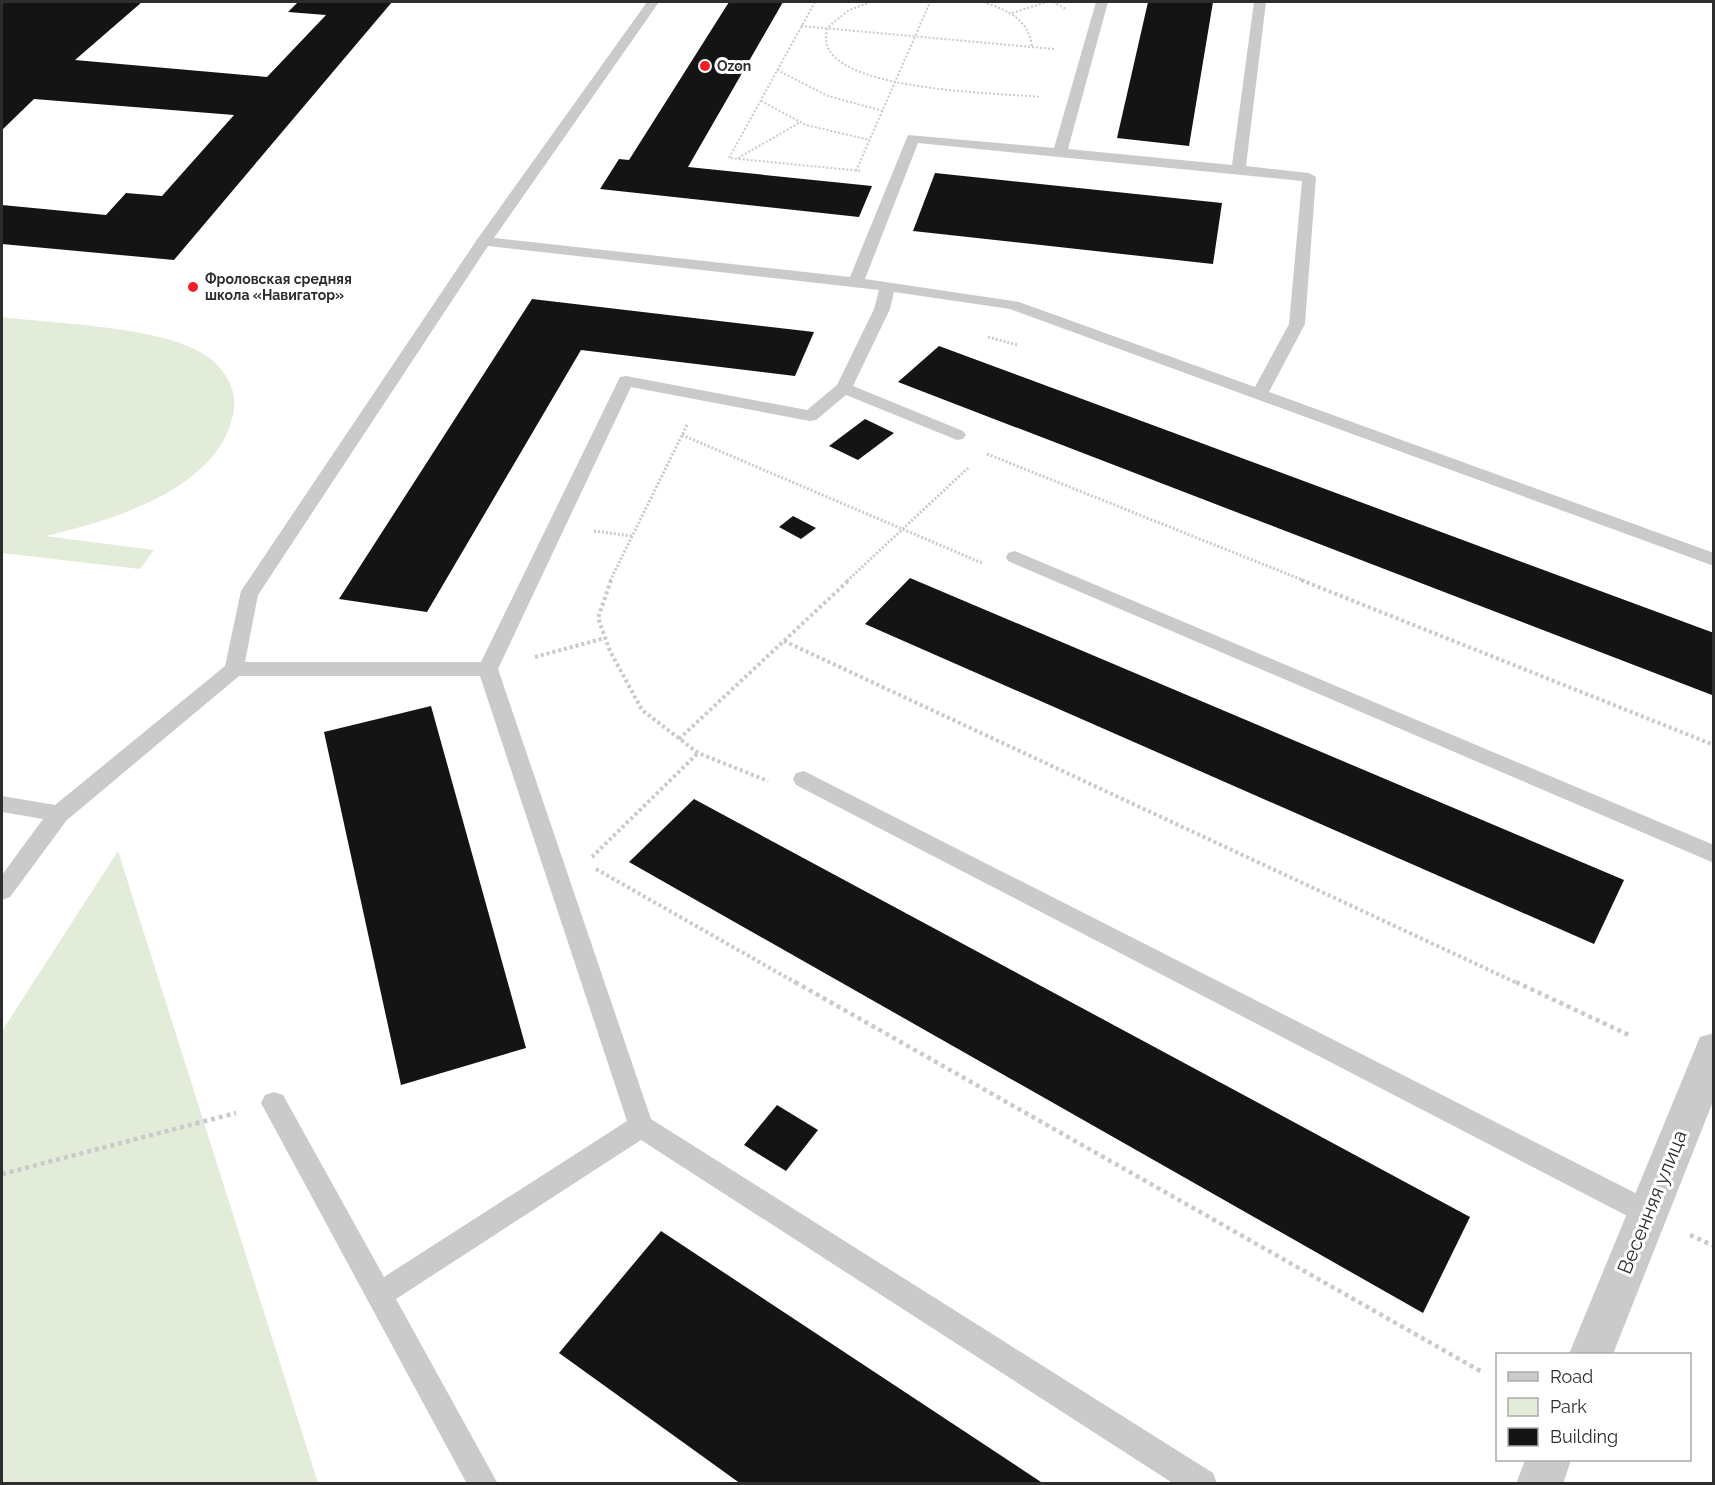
<svg xmlns="http://www.w3.org/2000/svg" width="1715" height="1485" font-family="Raleway,sans-serif">
	<style>
		.green { fill: #e2ecd8 }
		.building { fill: #141414 }
		.lines { fill: none; stroke-linecap: round; stroke-linejoin: round }
		.path-far3 { stroke: #cacaca; stroke-width: 2; stroke-dasharray: 2 2; stroke-linecap: butt }
		.path-far2 { stroke: #cacaca; stroke-width: 3; stroke-dasharray: 2 2; stroke-linecap: butt }
		.path-far1 { stroke: #cacaca; stroke-width: 4; stroke-dasharray: 3 3; stroke-linecap: butt }
		.path { stroke: #cacaca; stroke-width: 4.5; stroke-dasharray: 4 4; stroke-linecap: butt }
		.service { fill: #cacaca; fill-rule: evenodd }
		.tertiary { fill: #cacaca; fill-rule: evenodd }
		.poi-dot { fill: #f41e28; stroke: #fff; stroke-width: 2 }
		.labels { text-anchor: middle; dominant-baseline: central; stroke-width: 6; stroke-linejoin: round; paint-order: stroke }
		.far-poi-label { font-size: 14px; font-weight: bold; fill: #2d2d2d; stroke: #fff; text-anchor: start }
		.near-street-label { font-size: 20px; fill: #2d2d2d; stroke: #fff }
	</style>
	<rect width="100%" height="100%" fill="#fff"/>
	<g class="green">
		<path d="M2,317C57,324 156,326 202,353C221,364 237,386 234,409C223,489 110,521 45,536L154,550L140,569L2,553Z"/>
		<path d="M118,851L318,1483H2V1031Z"/>
	</g>
	<g class="building">
		<path d="M5,2H142L75,60L267,77L326,15L288,12L298,2H392L174,260L2,244V205L106,215L126,193L162,196L234,115L34,99L2,130V4Z"/>
		<path d="M729,2H783L688,167L872,186L859,217L600,189L619,159L629,160Z"/>
		<path d="M1148,2H1213L1189,146L1117,138Z"/>
		<path d="M935,173L1222,203L1213,264L913,231Z"/>
		<path d="M532,299L814,332L795,376L581,350L427,612L339,599Z"/>
		<path d="M939,346L1714,633V693L1712,695L898,382Z"/>
		<path d="M865,419L894,433L858,460L829,446Z"/>
		<path d="M793,516L816,528L801,539L779,527Z"/>
		<path d="M910,578L1624,880L1594,944L865,624Z"/>
		<path d="M431,706L526,1048L401,1085L324,732Z"/>
		<path d="M694,799L1470,1217L1423,1313L629,862Z"/>
		<path d="M777,1105L818,1130L786,1171L744,1145Z"/>
		<path d="M661,1231L1044,1484H741L559,1353Z"/>
	</g>
	<g class="lines">
		<g class="path-far3">
			<path d="M815,2L729,158L862,171"/>
			<path d="M871,2L849,10L827,28C826,36 825,43 829,50C853,91 997,93 1041,97"/>
			<path d="M983,2C1007,10 1029,19 1032,47"/>
			<path d="M1053,2L1066,9"/>
			<path d="M1012,13L1047,2"/>
			<path d="M801,26L1054,49"/>
			<path d="M777,70L828,96L883,111"/>
			<path d="M761,101L806,125L870,140"/>
			<path d="M738,158L799,123"/>
			<path d="M856,171L930,2"/>
		</g>
		<g class="path-far2">
			<path d="M988,337L1018,345"/>
			<path d="M682,435L982,563"/>
			<path d="M987,454L1305,581"/>
			<path d="M594,531L632,536"/>
			<path d="M610,581L687,425"/>
			<path d="M847,581L968,468"/>
		</g>
		<g class="path-far1">
			<path d="M611,580L598,618L610,651L642,710L698,753L768,781"/>
			<path d="M1301,580L1714,745"/>
			<path d="M784,641L1519,984"/>
			<path d="M535,657L605,638"/>
			<path d="M679,739L849,580"/>
			<path d="M592,857L698,753"/>
			<path d="M596,869L798,984"/>
		</g>
		<g class="path">
			<path d="M795,982L1482,1372"/>
			<path d="M1516,982L1631,1036"/>
			<path d="M2,1174L236,1113"/>
			<path d="M1690,1235L1714,1246"/>
		</g>
		<g class="service">
			<path d="M647,2H659L494,238L850,277L908,135L1054,148L1096,2H1108L1068,149L1232,165L1254,2H1266L1246,166L1309,173L1316,177L1305,324L1269,392L1714,553V566L1010,309L894,292L890,309L853,386L963,431L966,435L963,439L957,440L846,395L816,420L810,421L631,387L498,669L651,1119L1213,1473L1217,1484H1174L641,1140L396,1299L498,1484H467L261,1103L265,1095L274,1092L283,1095L384,1277L627,1121L480,676H239L67,820L10,897L2,900V875L43,819L2,812V796L55,805L225,666L241,591L476,241ZM918,143L1302,181L1289,324L1255,387L1019,302L865,279ZM488,246L879,290L874,309L837,385L807,410L626,376L620,377L481,662H245L258,595Z"/>
			<path d="M1015,551L1714,845V863L1008,561L1006,557L1008,553Z"/>
			<path d="M804,771L1657,1204L1661,1213L1657,1222L1648,1225L1639,1222L796,785L793,779L796,773Z"/>
		</g>
		<g class="tertiary">
			<path d="M1714,1033V1099L1613,1354H1569L1695,1049L1700,1037Z"/>
			<path d="M1525,1460H1571L1563,1484H1516Z"/>
		</g>
	</g>
	<g class="poi-dot">
		<circle cx="705" cy="66" r="6"/>
		<circle cx="193" cy="287" r="6"/>
	</g>
	<g class="labels">
		<g class="far-poi-label">
			<text x="717" y="66">Ozon</text>
			<text x="205" y="279">Фроловская средняя<tspan x="205" dy="16">школа «Навигатор»</tspan></text>
		</g>
		<g class="near-street-label">
			<text transform="translate(1652 1202) rotate(-68)">Весенняя улица</text>
		</g>
	</g>
	<rect width="1715" height="1485" fill="none" stroke="#2d2d2d" stroke-width="6"/>
	<rect x="1496" y="1353" width="195" height="108" fill="#ffffff" stroke="#ababab" stroke-width="1.5"/>
	<rect x="1508" y="1372" width="30" height="9" fill="#cacaca" stroke="#ababab" stroke-width="1.5"/>
	<text x="1550" y="1383" font-size="18" fill="#2d2d2d">Road</text>
	<rect x="1508" y="1398" width="30" height="18" fill="#e2ecd8" stroke="#ababab" stroke-width="1.5"/>
	<text x="1550" y="1413" font-size="18" fill="#2d2d2d">Park</text>
	<rect x="1508" y="1428" width="30" height="18" fill="#141414" stroke="#ababab" stroke-width="1.5"/>
	<text x="1550" y="1443" font-size="18" fill="#2d2d2d">Building</text>
</svg>
